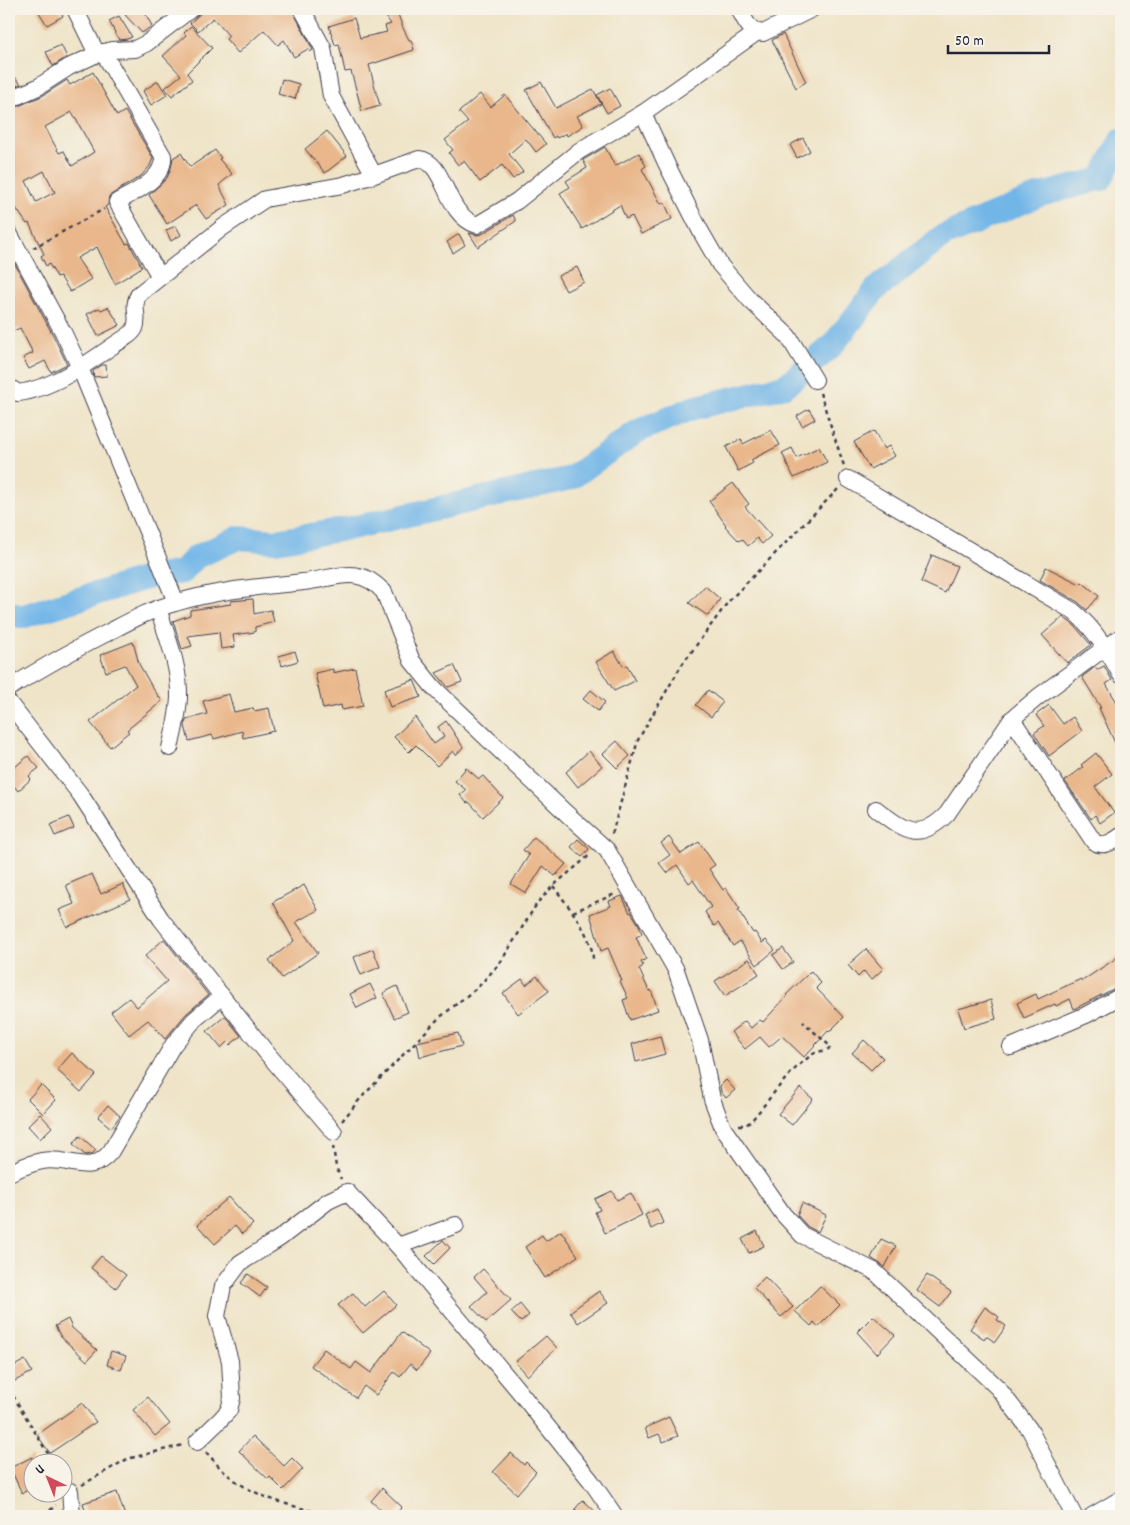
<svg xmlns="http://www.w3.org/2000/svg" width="1130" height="1525" font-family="Dekko,sans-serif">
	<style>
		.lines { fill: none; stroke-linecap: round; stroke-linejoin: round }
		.river { stroke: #72b6e8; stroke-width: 24 }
		.building { fill: #e9b78b; fill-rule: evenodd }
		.minor-casing { stroke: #413f50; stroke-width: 18 }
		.path { stroke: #413f50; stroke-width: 2.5; stroke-dasharray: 4 4; stroke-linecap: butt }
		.minor { stroke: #fff; stroke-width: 16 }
	</style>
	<rect width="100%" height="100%" fill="#f7f3e8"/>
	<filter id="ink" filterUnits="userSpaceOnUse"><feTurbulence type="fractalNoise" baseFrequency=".02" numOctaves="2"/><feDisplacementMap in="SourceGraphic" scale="10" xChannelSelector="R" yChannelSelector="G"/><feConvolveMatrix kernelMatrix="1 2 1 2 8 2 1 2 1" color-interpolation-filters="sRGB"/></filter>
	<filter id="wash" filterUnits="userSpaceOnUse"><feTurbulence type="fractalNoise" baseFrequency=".0096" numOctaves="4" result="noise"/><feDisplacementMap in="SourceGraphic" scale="20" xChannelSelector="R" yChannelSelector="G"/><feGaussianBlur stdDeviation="1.12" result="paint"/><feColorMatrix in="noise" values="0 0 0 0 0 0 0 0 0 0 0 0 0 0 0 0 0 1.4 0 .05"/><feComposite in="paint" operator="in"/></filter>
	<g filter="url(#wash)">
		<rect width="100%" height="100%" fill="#efe4c8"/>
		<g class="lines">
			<path class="river" d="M9,612L21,617L146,578L182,572L196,557L238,538L276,541L351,528L571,478L638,431L693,408L785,386L832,346L877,288L943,236L1040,195L1101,179L1121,140"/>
		</g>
		<g id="blocks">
			<g class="building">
				<path d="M37,9H59L63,16L47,25Z"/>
				<path d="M137,9H143L152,26L142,33L125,15Z"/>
				<path d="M205,9H292L313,50L310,52L308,49L294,57L284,40L278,45L264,30L238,53L226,39L229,36L213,18L198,31L190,23Z"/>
				<path d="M381,9H396L403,28L409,40H411L414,50L369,65L380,106L362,111L351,71L345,72L339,44L335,45L329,26L354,18L360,38L387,32L385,26L391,24Z"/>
				<path d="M119,16L132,37L127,39L119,40L109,21Z"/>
				<path d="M191,26L212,48L187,73L192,80L172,96L165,88L181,75L163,56L186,35L184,33Z"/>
				<path d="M783,34L806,82L796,88L772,40Z"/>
				<path d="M61,45L67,57L53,66L46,52Z"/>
				<path d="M9,70L21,84L9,89Z"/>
				<path d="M93,72L117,116L125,111L153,158L150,166L141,176L109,196L108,205L105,207L126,244L129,243L142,267L115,284L97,247L77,258L91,279L70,292L60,276L57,277L49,264L46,266L41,256L44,254L29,223L27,224L9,198V164L14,161L9,148V110L42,96L67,80L70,85ZM72,112L94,152L72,166L64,151L59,153L45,127ZM44,171L55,192L36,202L26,181Z"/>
				<path d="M282,79L299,84L295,99L278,94Z"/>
				<path d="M158,81L167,95L151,105L143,91Z"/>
				<path d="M541,82L556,108L593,89L601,104L577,116L583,126L567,136L566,133L557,138L556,136L553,138L526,90Z"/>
				<path d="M610,88L620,106L607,113L597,95Z"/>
				<path d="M480,94L491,107L505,95L546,144L536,152L526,139L509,154L523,172L513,179L502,165L480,182L464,161L458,165L449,153L453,150L445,140L468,122L459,112Z"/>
				<path d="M327,131L347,156L325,173L305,149Z"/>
				<path d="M803,138L810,151L797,158L790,145Z"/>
				<path d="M605,147L615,166L639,153L646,166L642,169L661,204L664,202L672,219L641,234L632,216L626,219L620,205L582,229L560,193L570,187L566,181L587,168L583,160Z"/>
				<path d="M215,150L221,158L219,159L232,174L219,185L229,205L206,219L196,205L167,224L149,195L167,178L171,168L173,158L181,153L190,167Z"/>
				<path d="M513,215L516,221L478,247L469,233L477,235L482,234Z"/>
				<path d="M176,226L181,235L171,241L166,230Z"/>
				<path d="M459,234L465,245L453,253L447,242Z"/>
				<path d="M9,253L54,337L67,364L51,372L45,361L29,369L23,358L33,353L20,328L13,331L9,320Z"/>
				<path d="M577,267L584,282L566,291L558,276Z"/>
				<path d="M108,307L120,325L98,336L87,314L99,308L101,310Z"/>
				<path d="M102,365H106L107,376L94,377L93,371Z"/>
				<path d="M809,409L815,419L802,426L797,416Z"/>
				<path d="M771,430L780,445L751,460L753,463L738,471L726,447L741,439L743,444Z"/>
				<path d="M874,431L884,449L889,446L895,456L870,469L854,442Z"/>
				<path d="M819,447L827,462L794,478L782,453L792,448L797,458Z"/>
				<path d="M733,483L749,504L745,507L771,536L762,544L757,538L748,546L742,539L739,541L725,526L726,525L709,501Z"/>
				<path d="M932,555L957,566L945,593L921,582Z"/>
				<path d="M1046,567L1080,584L1082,582L1099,596L1087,610L1078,602L1040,580Z"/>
				<path d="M705,586L720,599L708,616L689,603Z"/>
				<path d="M253,599L254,614L271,610L274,622L255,627V632L233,635L235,647L221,649L219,632L188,636L192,646L182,649L173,621L190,615V610L231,604V601Z"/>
				<path d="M1063,617L1074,625L1091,645L1067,663L1042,635Z"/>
				<path d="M133,642L139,664L152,687L162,701L127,730L129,732L110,747L90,722L136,685L125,665L106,672L100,655Z"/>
				<path d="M295,651L298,661L282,666L279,656Z"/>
				<path d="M614,651L623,666L627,665L635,681L614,691L596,662Z"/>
				<path d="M454,665L462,682L448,687L436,673Z"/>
				<path d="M1104,666L1112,680L1106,684L1116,701L1121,698V756L1099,708H1101L1082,677L1095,667L1097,670Z"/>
				<path d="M355,668L363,706L342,710L341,705L323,709L315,673L333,669V673Z"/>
				<path d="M414,680L421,697L390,707L384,690Z"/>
				<path d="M591,690L605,702L598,711L583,699Z"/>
				<path d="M708,690L723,702L711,717L696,705Z"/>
				<path d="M229,694L234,712L253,708L254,711L269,708L274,731L243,738L242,731L214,739L212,735L189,741L185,726L186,720L207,714L203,701Z"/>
				<path d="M1049,705L1063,724L1073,717L1082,731L1049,756L1034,733L1044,726L1036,715Z"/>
				<path d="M415,717L434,744L444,737L438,727L446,721L463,747L456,755L453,751L437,766L416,745L409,752L394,737Z"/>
				<path d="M617,741L630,756L617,768L603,754Z"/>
				<path d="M589,751L602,766L578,787L566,772Z"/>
				<path d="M1096,753L1112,774L1095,787L1114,813L1100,823L1095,815L1091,819L1065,781L1083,767L1081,765Z"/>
				<path d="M28,756L39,768L29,776L31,779L18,791L9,780V772Z"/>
				<path d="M466,768L479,779L483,776L503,798L483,817L469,802L467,803L460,795L466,790L455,781Z"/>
				<path d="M69,817L74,828L55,836L50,825Z"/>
				<path d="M534,837L566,864L555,876L543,866L526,893L511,884L529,855L523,850Z"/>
				<path d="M669,837L681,854L699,842L715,865L709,869L723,890L726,888L740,909L738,910L753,933L755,932L762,943L766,940L775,950L757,965L740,941L733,946L718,923L714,926L705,912L711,907L693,880L689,883L677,865L667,873L659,863L670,855L661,843Z"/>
				<path d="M578,839L589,849L582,857L571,847Z"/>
				<path d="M92,874L101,894L123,884L130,899L67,927L59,910L74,904L66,885Z"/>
				<path d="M304,885L318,910L296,922L318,953L282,978L269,960L294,941L273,902Z"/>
				<path d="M622,896L630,913L631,912L639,925L642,934L636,937L646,959L641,962L643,966L639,969L649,991L651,990L658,1010L630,1020L623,1000L628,998L620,981H622L608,948L601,951L590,914L611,906L609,901Z"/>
				<path d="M164,939L208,995L186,1014L165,1039L148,1020L129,1035L111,1012L129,998L137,1007L167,981L145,956Z"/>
				<path d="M783,948L793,962L783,969L773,955Z"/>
				<path d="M373,949L380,967L361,975L354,957Z"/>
				<path d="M866,949L883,969L871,980L864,971L858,977L848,965Z"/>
				<path d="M1121,955V985L1119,986L1074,1009L1070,999L1056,1006L1055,1004L1024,1018L1017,1003L1036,994L1038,999L1081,979L1082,981Z"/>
				<path d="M749,959L759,974L725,996L715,981Z"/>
				<path d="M811,971L821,983L816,988L844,1017L829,1032L828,1031L804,1057L782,1036L769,1047L760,1037L745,1049L731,1032L745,1021L751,1028L760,1020L763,1022L787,996L786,995Z"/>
				<path d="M537,976L549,991L518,1014L503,993L522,979L526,985Z"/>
				<path d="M370,984L377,998L357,1008L350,994Z"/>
				<path d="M397,986L408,1012L394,1018L383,993Z"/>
				<path d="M991,1000L996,1019L964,1028L958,1009Z"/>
				<path d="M225,1016L241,1036L230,1045L227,1042L221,1048L207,1031Z"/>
				<path d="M458,1033L462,1046L420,1057L417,1042Z"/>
				<path d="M660,1036L665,1054L636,1062L632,1044Z"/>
				<path d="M864,1040L883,1058L871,1070L852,1053Z"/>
				<path d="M72,1053L96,1075L81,1092L57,1070Z"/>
				<path d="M726,1080L735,1090L726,1098L721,1092L720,1086Z"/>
				<path d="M41,1085L56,1100L43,1114L28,1099Z"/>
				<path d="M800,1088L813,1099L792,1125L778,1114Z"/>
				<path d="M108,1105L120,1116L111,1128L98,1117Z"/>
				<path d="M40,1114L52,1127L40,1139L28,1126Z"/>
				<path d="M80,1136L96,1150L92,1154L85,1155L73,1144Z"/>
				<path d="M612,1191L617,1200L631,1193L642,1215L605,1233L595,1212L600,1210L595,1199Z"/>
				<path d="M229,1197L253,1224L242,1234L235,1226L215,1244L197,1225Z"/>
				<path d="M802,1203L826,1215L818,1232L808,1227L797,1215Z"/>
				<path d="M657,1209L663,1223L651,1229L645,1215Z"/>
				<path d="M561,1231L578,1256L545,1278L525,1247L542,1235L546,1241Z"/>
				<path d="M757,1231L764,1246L749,1253L742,1239Z"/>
				<path d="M881,1239L896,1246L885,1267L871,1258Z"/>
				<path d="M443,1240L450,1248L434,1264L426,1256Z"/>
				<path d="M101,1256L126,1275L116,1288L91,1268Z"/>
				<path d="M483,1269L511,1300L486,1322L471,1306L487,1292L474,1277Z"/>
				<path d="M248,1274L267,1287L260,1297L241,1283Z"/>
				<path d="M927,1275L951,1292L940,1307L917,1290Z"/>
				<path d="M765,1277L793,1307L781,1317L754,1288Z"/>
				<path d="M820,1286L840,1305L818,1327L814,1322L811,1326L795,1311Z"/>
				<path d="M384,1291L396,1305L363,1333L338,1305L353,1293L365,1307Z"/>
				<path d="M599,1291L608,1303L578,1323L570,1312Z"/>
				<path d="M520,1304L529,1315L521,1322L511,1312Z"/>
				<path d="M985,1307L999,1317L997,1320L1006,1326L995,1342L986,1336L984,1339L970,1329Z"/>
				<path d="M873,1316L895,1335L877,1354L857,1332Z"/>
				<path d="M68,1319L72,1328L97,1350L87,1361L61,1337L55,1326Z"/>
				<path d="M402,1332L430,1354L417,1370L410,1364L400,1377L394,1372L376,1395L364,1386L356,1398L311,1366L324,1349L351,1369L356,1362L371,1373Z"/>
				<path d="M546,1336L557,1348L527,1376L515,1362Z"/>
				<path d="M111,1351L126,1356L121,1370L107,1365Z"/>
				<path d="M25,1360L32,1372L9,1384V1369Z"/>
				<path d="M148,1397L170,1424L155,1436L133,1410Z"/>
				<path d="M82,1403L96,1422L50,1453L37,1435Z"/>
				<path d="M669,1417L678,1436L663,1442L659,1434L649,1438L645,1428Z"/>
				<path d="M253,1436L284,1466L292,1458L303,1469L283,1490L270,1477L268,1479L239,1451Z"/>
				<path d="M511,1453L524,1465L526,1462L536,1472L517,1494L493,1472Z"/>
				<path d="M32,1457V1488L22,1493L10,1468Z"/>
				<path d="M382,1488L402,1507L394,1516H388L371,1501Z"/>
				<path d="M117,1492L125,1516H87L83,1503Z"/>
				<path d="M583,1500L600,1516H583L575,1509Z"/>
			</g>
		</g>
	</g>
	<g filter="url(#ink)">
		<use href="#blocks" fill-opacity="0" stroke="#413f50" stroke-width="1"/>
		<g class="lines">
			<g class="minor-casing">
				<g id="minor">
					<path d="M75,9L97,54"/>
					<path d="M302,9L323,48L331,96L374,175"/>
					<path d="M739,9C745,20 749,32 763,33L812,9"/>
					<path d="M103,52L163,156C165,179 133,193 117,202L160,277"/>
					<path d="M9,100L38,87L69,67L97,54L112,50L135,49L147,43L191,9"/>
					<path d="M643,113L667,165L701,232L720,265L750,300L788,336L815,380"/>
					<path d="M9,233L63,332L80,368L176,602"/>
					<path d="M9,387L18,393C51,389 87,364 114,345C121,340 132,335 135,328C140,316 131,307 139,294L222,228L265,199L343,185L374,175L419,159C447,162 443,214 477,225L517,201L579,151L643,113L756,33"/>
					<path d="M848,479L1073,611C1094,628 1108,651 1121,675"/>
					<path d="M158,608C167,637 180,667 179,698C178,715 174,732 170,748"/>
					<path d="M9,688C42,668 75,649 109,632C130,621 152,609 175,603C217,590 260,587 303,582C336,579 357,563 384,592L412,661L434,688L567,814L607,850L676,970L700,1040L712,1099L723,1128L783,1214L802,1235L874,1271L998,1388L1030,1430L1074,1516"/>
					<path d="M9,703L80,794L161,919L266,1052L334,1132"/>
					<path d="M1012,719L1094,842C1104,848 1113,841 1121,836"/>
					<path d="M876,809C904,830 918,843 947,814L1012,719L1038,697L1106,647L1121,637"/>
					<path d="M1011,1047L1086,1015L1121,996"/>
					<path d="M9,1173C20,1168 30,1163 42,1161C71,1156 90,1178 111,1151L173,1045L194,1020L222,996"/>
					<path d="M398,1246L456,1225"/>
					<path d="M197,1442L220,1420L229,1410L232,1398L230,1361L217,1316L223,1286L240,1263L280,1238L328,1201L347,1192L398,1246L518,1390L591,1481L615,1516"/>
					<path d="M70,1491L72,1516"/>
					<path d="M1092,1516L1121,1499"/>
				</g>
			</g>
			<g class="path">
				<path d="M33,248L104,209"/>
				<path d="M820,393L844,466"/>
				<path d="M612,834L638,740L681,666L728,602L839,488"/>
				<path d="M553,886C568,906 594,936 593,962"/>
				<path d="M573,912L615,894"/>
				<path d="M342,1121L360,1099L439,1018L478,987L500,963L538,902L553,886L591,854"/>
				<path d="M739,1125H746L751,1121C772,1097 786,1073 813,1054C819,1050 826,1052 831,1047L803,1022"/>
				<path d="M333,1146L336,1167L341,1179"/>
				<path d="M9,1389L53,1462"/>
				<path d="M206,1452C213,1459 219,1468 227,1474C257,1500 295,1506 332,1516"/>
				<path d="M82,1485L127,1459L183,1445"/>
				<path d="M44,1516L56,1505"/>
			</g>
			<use href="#minor" class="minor"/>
		</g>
	</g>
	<rect width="1130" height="1525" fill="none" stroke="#f7f3e8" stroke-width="30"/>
	<g transform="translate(48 1478) rotate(317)"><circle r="24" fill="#f7f3e8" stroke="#a29fa3"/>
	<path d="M0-4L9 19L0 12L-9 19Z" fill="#d1495b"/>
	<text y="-8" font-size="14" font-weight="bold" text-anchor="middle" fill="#22223b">U</text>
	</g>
	<path d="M948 45v8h101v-8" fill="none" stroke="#22223b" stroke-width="2.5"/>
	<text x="955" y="45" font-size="15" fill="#22223b" stroke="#f7f3e8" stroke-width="4" paint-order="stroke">50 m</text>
</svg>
